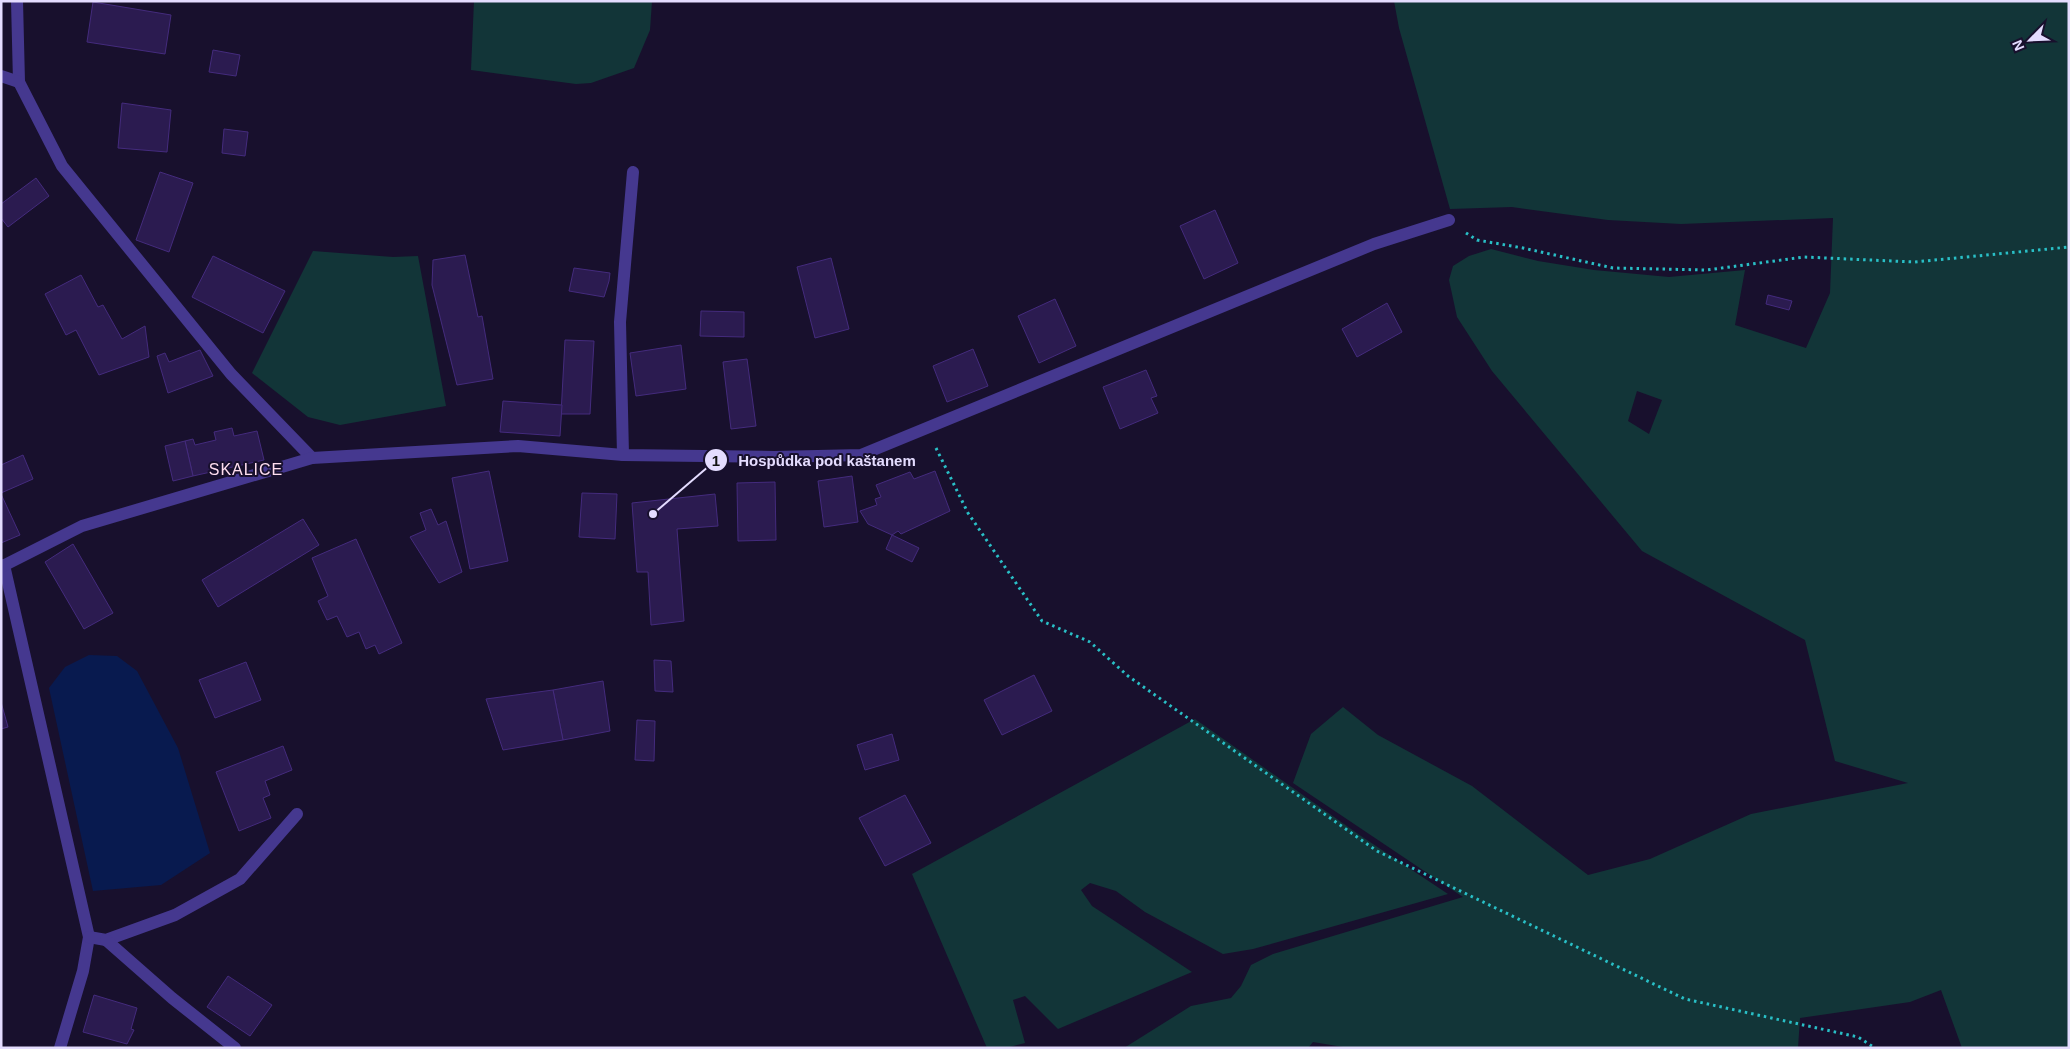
<svg xmlns="http://www.w3.org/2000/svg" width="2070" height="1049" font-family="Helvetica,sans-serif">
	<style>
		.green { fill: #123538; fill-rule: evenodd }
		.water { fill: #081a4f }
		.building { fill: #2b1b50; stroke: #442b7d }
		.lines { fill: none; stroke-linecap: round; stroke-linejoin: round }
		.path { stroke: #29bfc6; stroke-width: 3; stroke-dasharray: 2.5 4; stroke-linecap: butt }
		.minor { stroke: #45388f; stroke-width: 12 }
		.labels { text-anchor: middle; dominant-baseline: central; stroke-width: 4; stroke-linejoin: round; paint-order: stroke }
		.quarter-label { font-size: 16px; letter-spacing: 1px; fill: #ffdef0; stroke: #18102d }
		.leader { fill: none; stroke: #e4dcff; stroke-width: 2 }
		.callout-dot { fill: #e4dcff; stroke: #18102d; stroke-width: 2 }
		.mark-label { font-size: 15px; text-anchor: middle; font-weight: bold; fill: #111 }
		.callout-label { font-size: 15px; text-anchor: middle; font-weight: bold; fill: #e4dcff; stroke: #18102d; stroke-width: 4; stroke-linejoin: round; paint-order: stroke }
	</style>
	<rect width="100%" height="100%" fill="#18102d"/>
	<g class="green">
		<path d="M474,1H652L650,30L634,68L591,83L576,84L471,70Z"/>
		<path d="M1394,1H2069V1048H1962L1941,990L1910,1002L1800,1018L1798,1048H1349L1313,1042L1308,1048H1124L1191,1006L1231,998L1241,986L1251,965L1273,954L1463,897L1293,783L1311,734L1343,707L1378,735L1472,786L1588,875L1650,859L1751,814L1908,783L1835,761L1805,640L1642,551L1492,371L1457,317L1449,280L1453,266L1469,256L1491,249L1538,261L1594,270L1669,277L1745,270L1735,325L1806,348L1830,293L1833,218L1681,224L1608,220L1512,207L1450,209L1399,28ZM1637,391L1662,400L1649,434L1628,421Z"/>
		<path d="M313,251L393,257L418,256L446,406L340,425L308,417L252,373Z"/>
		<path d="M1195,719L1361,836L1448,894L1253,949L1223,954L1145,912L1116,891L1090,883L1081,890L1092,906L1192,972L1058,1029L1025,996L1013,1000L1025,1043L1006,1048H987L912,874Z"/>
	</g>
	<path class="water" d="M89,655L117,656L137,671L178,748L210,853L161,885L93,891L49,688L65,667Z"/>
	<g class="building">
		<path d="M93,2L171,15L165,54L87,42Z"/>
		<path d="M213,50L240,55L236,76L209,72Z"/>
		<path d="M122,103L171,110L167,152L118,148Z"/>
		<path d="M224,129L248,132L245,156L222,153Z"/>
		<path d="M160,172L193,183L169,252L136,240Z"/>
		<path d="M36,178L49,196L8,227L1,218V204Z"/>
		<path d="M1215,210L1238,263L1204,279L1180,226Z"/>
		<path d="M465,255L478,317L482,316L493,379L457,385L432,285L433,260Z"/>
		<path d="M213,256L285,291L263,333L192,297Z"/>
		<path d="M831,258L849,329L815,338L797,267Z"/>
		<path d="M574,268L610,273L609,281L604,297L569,291Z"/>
		<path d="M81,275L98,307L103,305L122,339L145,326L149,357L99,375L76,330L66,335L45,294Z"/>
		<path d="M1768,295L1792,301L1789,310L1766,304Z"/>
		<path d="M1055,299L1076,346L1039,363L1018,316Z"/>
		<path d="M1387,303L1402,332L1357,357L1342,329Z"/>
		<path d="M701,311L744,312V337L700,336Z"/>
		<path d="M565,340L594,341L590,414H561Z"/>
		<path d="M681,345L686,389L636,396L630,353Z"/>
		<path d="M973,349L988,386L947,402L933,366Z"/>
		<path d="M200,350L213,376L168,393L157,356L165,353L169,362Z"/>
		<path d="M747,359L756,426L731,429L723,362Z"/>
		<path d="M1146,370L1157,396L1151,398L1158,413L1120,429L1103,387Z"/>
		<path d="M503,401L562,405L560,436L500,432Z"/>
		<path d="M232,428L234,436L257,431L264,460L193,476L185,441L193,439L195,445L216,440L214,432Z"/>
		<path d="M185,441L193,476L173,481L165,446Z"/>
		<path d="M23,455L33,479L1,493V465Z"/>
		<path d="M489,471L508,561L470,569L452,478Z"/>
		<path d="M935,471L950,511L901,534L898,531L892,535L868,524L860,511L877,505L875,499L881,497L876,485L910,472L914,479Z"/>
		<path d="M852,476L858,522L824,527L818,481Z"/>
		<path d="M775,482L776,540L738,541L737,483Z"/>
		<path d="M582,493L617,494L615,539L579,537Z"/>
		<path d="M1,494L20,535L1,543Z"/>
		<path d="M715,494L718,526L677,529L684,621L651,625L648,572H637L632,503Z"/>
		<path d="M431,509L438,525L446,521L462,572L439,583L410,537L426,530L420,513Z"/>
		<path d="M303,519L319,545L218,607L202,580Z"/>
		<path d="M892,535L919,548L912,562L886,549Z"/>
		<path d="M356,539L402,643L379,654L375,645L366,649L359,632L347,637L337,616L327,620L318,601L328,596L312,558Z"/>
		<path d="M73,544L113,613L84,629L45,562Z"/>
		<path d="M654,660L671,661L673,692L655,691Z"/>
		<path d="M246,662L261,700L215,718L199,680Z"/>
		<path d="M1034,675L1052,711L1002,735L984,700Z"/>
		<path d="M603,681L610,731L563,740L553,690Z"/>
		<path d="M553,690L563,740L503,750L486,699Z"/>
		<path d="M1,702L8,727L1,729Z"/>
		<path d="M637,720L655,721L654,761L635,760Z"/>
		<path d="M892,734L899,760L865,770L857,745Z"/>
		<path d="M283,746L292,770L265,781L270,795L263,798L271,818L239,831L216,772Z"/>
		<path d="M905,795L931,843L885,866L859,818Z"/>
		<path d="M228,976L272,1005L250,1036L207,1007Z"/>
		<path d="M94,995L137,1008L131,1029L134,1030L127,1044L83,1032Z"/>
	</g>
	<g class="lines">
		<g class="path">
			<path d="M1466,233L1477,240L1523,248L1613,268L1707,270L1804,257L1914,262L2069,247"/>
			<path d="M936,448L968,513L1042,621L1090,642L1128,676L1377,851L1685,999L1858,1037L1875,1048"/>
		</g>
		<g class="minor">
			<path d="M17,1L19,82L62,166L231,374L312,458"/>
			<path d="M1,76L19,82"/>
			<path d="M623,455L620,322L633,172"/>
			<path d="M4,565L89,937L83,971L60,1048"/>
			<path d="M1,567L82,526L312,458L518,446L623,455L774,457L861,455L1374,244L1449,220"/>
			<path d="M89,937L106,940L175,915L240,879L297,814"/>
			<path d="M106,940L172,998L235,1048"/>
		</g>
	</g>
	<g class="labels">
		<g class="quarter-label">
			<text x="246" y="469">SKALICE</text>
		</g>
	</g>
	<path class="leader" d="M653 514L716 460"/>
	<g class="callout-dot">
		<circle cx="653" cy="514" r="5"/>
		<circle cx="716" cy="460" r="12"/>
	</g>
	<g class="mark-label">
		<text x="716" y="466">1</text>
	</g>
	<g class="callout-label">
		<text x="827" y="466">Hospůdka pod kaštanem</text>
	</g>
	<rect width="2070" height="1049" fill="none" stroke="#e4dcff" stroke-width="5"/>
	<g transform="translate(2030 40) rotate(246)" stroke="#18102d" stroke-width="4" paint-order="stroke">
	<path d="M0-4L9 19L0 12L-9 19Z" fill="#e4dcff"/>
	<text y="-8" font-size="14" font-weight="bold" text-anchor="middle" fill="#e4dcff">N</text>
	</g>
</svg>
